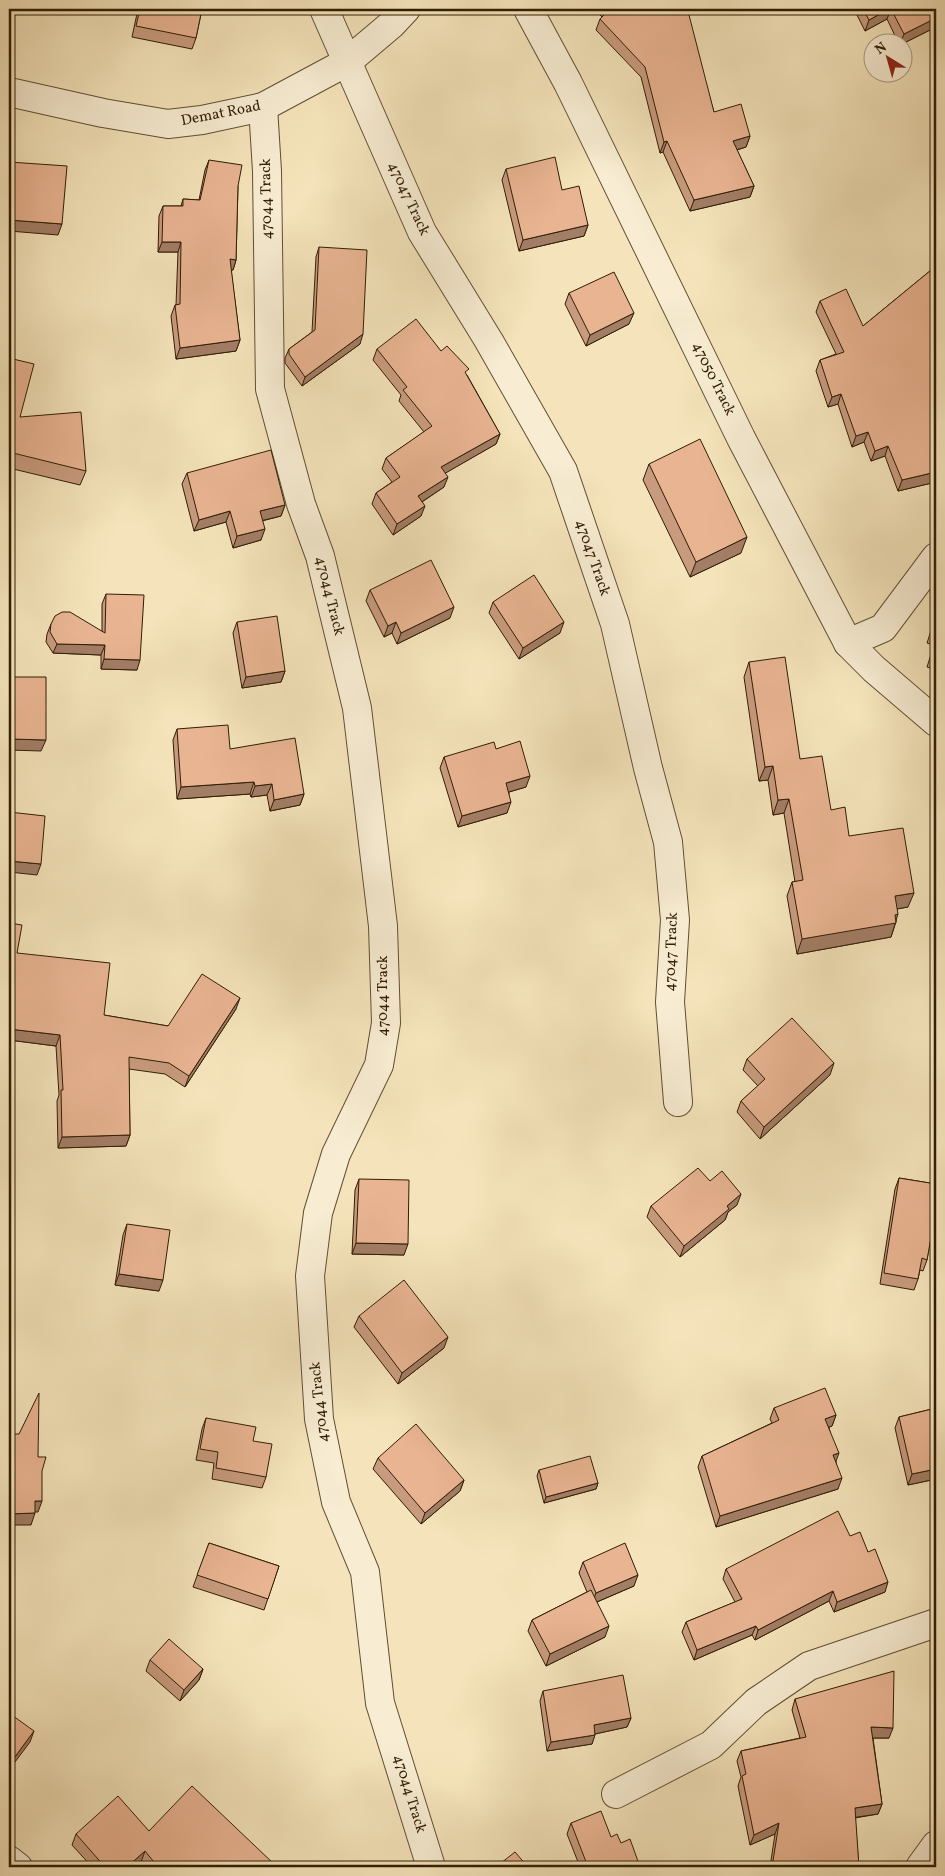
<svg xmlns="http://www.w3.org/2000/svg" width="945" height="1876" font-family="Vollkorn,serif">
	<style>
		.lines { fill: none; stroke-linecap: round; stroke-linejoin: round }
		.minor-casing { stroke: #614f32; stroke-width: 30 }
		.tertiary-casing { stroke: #614f32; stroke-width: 30 }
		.minor { stroke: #f8edd3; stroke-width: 28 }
		.tertiary { stroke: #f8edd3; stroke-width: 28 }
		.wall { fill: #c89b7e; stroke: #301d04 }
		.shaded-wall { fill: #a37e66; stroke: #301d04 }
		.building { fill: #e9b492; stroke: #301d04 }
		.labels { text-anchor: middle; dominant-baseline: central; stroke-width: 4.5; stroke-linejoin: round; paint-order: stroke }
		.street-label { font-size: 15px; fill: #301d04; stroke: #f8edd3 }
	</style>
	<rect width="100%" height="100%" fill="#f5e4bb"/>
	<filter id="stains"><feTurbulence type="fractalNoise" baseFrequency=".004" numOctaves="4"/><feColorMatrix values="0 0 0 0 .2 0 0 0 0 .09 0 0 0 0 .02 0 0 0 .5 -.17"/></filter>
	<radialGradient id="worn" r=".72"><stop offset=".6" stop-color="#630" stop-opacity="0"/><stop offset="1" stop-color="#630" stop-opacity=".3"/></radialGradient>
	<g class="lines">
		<g class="minor-casing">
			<g id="minor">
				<path d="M324,9L422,232L489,341L563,471L615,624L648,768L668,842L675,920L670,1002L678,1102"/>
				<path d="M528,9L568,83L741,438L848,643L874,669L936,722"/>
				<path d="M263,107L267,171L270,389L301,504L320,556L357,708L383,926L386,1023L379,1065L336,1154L318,1213L310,1276L319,1419L336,1502L365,1572L380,1703L431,1867"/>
				<path d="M848,643L883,628L936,557"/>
				<path d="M616,1794L711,1745L756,1702L809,1666L936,1623"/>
				<path d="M9,1860L18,1867"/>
				<path d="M920,1867L936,1845"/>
			</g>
		</g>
		<g class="tertiary-casing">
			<path id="tertiary" d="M9,92L103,113L168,124L202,120L263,107L347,62L392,24L406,9"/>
		</g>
		<use href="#minor" class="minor"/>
		<use href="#tertiary" class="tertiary"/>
	</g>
	<g class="wall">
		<path d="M138,9H202L196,38L192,49L132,37Z"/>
		<path d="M595,9H684L714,112L750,136L746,147L737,150L754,186L750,197L690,211L663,152L660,153L641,77L596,30L600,19L602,17Z"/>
		<path d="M854,9H936V27L902,44V42H898L887,19L865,31Z"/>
		<path d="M209,160L238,186L236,260L233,270H231L240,340L236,351L176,359L171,316L175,305H176L178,252H158L159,216L163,206H181L183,199L199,200L205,170Z"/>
		<path d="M506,169L562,190L588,225L584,236L519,251L502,180Z"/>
		<path d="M319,247L360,344L302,386L285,363V358L289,349L312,332L316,257Z"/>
		<path d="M936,266V482L898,491L885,456L871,461L864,442L852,447L838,404L828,407L816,371L820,360L836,354L816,312L820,301L863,326Z"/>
		<path d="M569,293L629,324L586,346L565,304Z"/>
		<path d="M377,349L441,351L467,375L500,434L496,444L445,473L444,487L422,502L421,516L393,535L372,504L376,493L392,482L382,469L386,458L424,432L399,401L401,395L373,360Z"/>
		<path d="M9,358L20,417L86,471L80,485L9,468Z"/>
		<path d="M649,464L741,553L690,577L643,480Z"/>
		<path d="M187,473L285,505L281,516L262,521L261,540L233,548L226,522L194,531L182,484Z"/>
		<path d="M370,590L450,618L397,644L392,633L384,637L366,601Z"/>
		<path d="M106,594L137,670L101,669V655L53,653L46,642L47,634L51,624L102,631V604Z"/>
		<path d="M493,602L560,633L519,659L489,613Z"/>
		<path d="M936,615V670L927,667L934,645L927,643Z"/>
		<path d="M237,622L285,671L281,682L242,688L233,633Z"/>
		<path d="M749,662L800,759L831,810L849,836L908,907L897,909L896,922L891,937L797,954L787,896L792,882H795L784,813L773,815L768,780L759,781L744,677Z"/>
		<path d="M177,729L230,749L304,794L300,805L270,811L267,795L251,797L250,794L177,799L173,740Z"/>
		<path d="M496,749L526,787L509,792L507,813L458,827L440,768L444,757Z"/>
		<path d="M9,923L17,953L104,1015L168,1026L236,1009L185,1087L165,1074L129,1069L130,1135L126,1146L58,1148L57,1101L59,1095L56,1046L9,1040Z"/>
		<path d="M747,1059L830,1075L760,1139L737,1112L741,1101L758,1086L743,1070Z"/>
		<path d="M899,1178L936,1184V1233L931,1236L927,1260L923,1271L920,1270L918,1279L914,1290L880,1284L895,1189Z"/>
		<path d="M359,1179L404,1255L352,1254L355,1190Z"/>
		<path d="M710,1181L737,1205L728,1212L725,1220L680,1257L647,1217L651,1206Z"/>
		<path d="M127,1224L159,1291L115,1285L123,1235Z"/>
		<path d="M359,1316L444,1348L398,1384L354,1327Z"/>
		<path d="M774,1408L836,1415L832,1426L829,1427L836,1462L838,1489L716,1527L698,1467L702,1456L772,1423L770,1419Z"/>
		<path d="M936,1408V1479L908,1485L895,1428L899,1417Z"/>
		<path d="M206,1418L253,1441L266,1477L262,1488L212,1479L214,1463L196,1460L202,1429Z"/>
		<path d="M378,1458L464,1480L460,1491L421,1524L373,1469Z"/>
		<path d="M539,1470L598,1483L596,1489L544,1503L537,1476Z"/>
		<path d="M850,1536L868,1552L885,1592L834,1612L829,1601L755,1640L752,1635L694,1660L682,1632L686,1622L735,1602L723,1579L726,1569Z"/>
		<path d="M209,1543L279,1566L264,1610L193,1587Z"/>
		<path d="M583,1562L634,1586L597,1602L605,1637L546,1666L528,1631L532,1620L587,1592L579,1573Z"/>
		<path d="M150,1660L203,1669L199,1680L180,1701L146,1671Z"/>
		<path d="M543,1691L631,1718L627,1727L595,1734L592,1744L547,1751L540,1701Z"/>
		<path d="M795,1699L889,1738H873L882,1804L878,1814L855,1818L859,1867H770L775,1834L750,1845L738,1786L741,1777L737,1761L741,1751L800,1738L792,1710Z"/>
		<path d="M571,1823L611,1837L621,1843L640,1867H580L567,1834Z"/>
		<path d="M149,1831L274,1867H145L141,1862L135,1867H92L72,1845L76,1834Z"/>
	</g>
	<g class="shaded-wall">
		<path d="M889,9H891L887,19L865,31L869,20Z"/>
		<path d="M936,18V27L902,44V42H901L904,34Z"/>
		<path d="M750,136L746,147L729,152L733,141Z"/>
		<path d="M667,141L663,152L660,153L664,142Z"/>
		<path d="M754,186L750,197L690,211L694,200Z"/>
		<path d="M9,220L62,224L58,235L9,231Z"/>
		<path d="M588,225L584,236L519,251L523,240Z"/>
		<path d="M162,242H181L178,252H158Z"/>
		<path d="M230,259L236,260L233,270H226Z"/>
		<path d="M634,313L629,324L586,346L590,335Z"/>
		<path d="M363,334L360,344L302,386L305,377Z"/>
		<path d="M240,340L236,351L176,359L180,348Z"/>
		<path d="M841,394L838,404L828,407L832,397Z"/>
		<path d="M868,432L864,442L852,447L856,436Z"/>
		<path d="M500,434L496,444L437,478L441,467Z"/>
		<path d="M888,446L885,456L871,461L875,451Z"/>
		<path d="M936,472V482L898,491L902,480Z"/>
		<path d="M448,477L444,487L414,507L418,496Z"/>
		<path d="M285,505L281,516L256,522L260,511Z"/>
		<path d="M425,506L421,516L393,535L397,524Z"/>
		<path d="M230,511L226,522L194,531L199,520Z"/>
		<path d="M265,529L261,540L233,548L237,536Z"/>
		<path d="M747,537L741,553L690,577L696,562Z"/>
		<path d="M454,607L450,618L397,644L401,633Z"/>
		<path d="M396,622L392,633L384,637L388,626Z"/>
		<path d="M564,622L560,633L519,659L523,648Z"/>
		<path d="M57,644L105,645L101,655L53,653Z"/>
		<path d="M104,659L140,660L137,670L101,669Z"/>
		<path d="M285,671L281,682L242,688L246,677Z"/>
		<path d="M11,739L46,740L41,751L9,750Z"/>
		<path d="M773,766L768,780L759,781L765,767Z"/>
		<path d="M530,776L526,787L502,794L506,783Z"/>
		<path d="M254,782L250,794L177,799L181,787Z"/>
		<path d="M272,784L267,795L251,797L255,786Z"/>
		<path d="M304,794L300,805L270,811L274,800Z"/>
		<path d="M789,799L784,813L773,815L778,800Z"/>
		<path d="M511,802L507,813L458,827L462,816Z"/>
		<path d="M9,861L41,864L37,875L9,872Z"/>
		<path d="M914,893L908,907L890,910L895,896Z"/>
		<path d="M898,914L891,937L797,954L802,939Z"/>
		<path d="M240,998L236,1009L185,1087L189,1076Z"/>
		<path d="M9,1029L60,1035L56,1046L9,1040Z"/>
		<path d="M834,1063L830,1075L760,1139L764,1127Z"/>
		<path d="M130,1135L126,1146L58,1148L62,1137Z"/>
		<path d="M9,1184H11L9,1192Z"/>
		<path d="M741,1194L737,1205L728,1212L725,1220L680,1257L684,1246L727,1206Z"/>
		<path d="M936,1225V1233L929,1238L933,1226Z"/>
		<path d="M356,1243L408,1244L404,1255L352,1254Z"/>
		<path d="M119,1274L163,1280L159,1291L115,1285Z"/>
		<path d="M448,1337L444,1348L398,1384L402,1373Z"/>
		<path d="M836,1415L832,1426L821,1430L825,1419Z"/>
		<path d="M839,1453L835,1464L833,1455Z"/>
		<path d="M936,1469V1479L908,1485L912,1474Z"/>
		<path d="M842,1478L838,1489L716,1527L720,1516Z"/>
		<path d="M464,1480L460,1491L421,1524L425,1513Z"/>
		<path d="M598,1483L596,1489L544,1503L546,1497Z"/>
		<path d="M35,1501H42L38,1512H31Z"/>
		<path d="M35,1513L31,1525H9V1514Z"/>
		<path d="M638,1575L634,1586L592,1604L596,1593Z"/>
		<path d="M888,1582L885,1592L834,1612L837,1602Z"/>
		<path d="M833,1591L829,1601L755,1640L758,1630Z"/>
		<path d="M609,1626L605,1637L546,1666L550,1654Z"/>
		<path d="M756,1626L752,1635L694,1660L697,1650Z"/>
		<path d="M203,1669L199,1680L180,1701L184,1690Z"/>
		<path d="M631,1718L627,1727L590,1735L594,1725Z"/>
		<path d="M871,1727L893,1728L889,1738H868Z"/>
		<path d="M34,1731L30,1742L9,1770V1765Z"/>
		<path d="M595,1735L592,1744L547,1751L551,1742Z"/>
		<path d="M882,1804L878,1814L851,1818L855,1808Z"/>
		<path d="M779,1823L775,1834L750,1845L754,1835Z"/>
		<path d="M145,1851L141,1862L135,1867H127Z"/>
	</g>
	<g class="building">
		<path d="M140,9H202L196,38L136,26Z"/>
		<path d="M609,9H684L689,15L714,112L741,104L750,136L733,141L754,186L694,200L667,141L664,142L645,67L600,19L610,9Z"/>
		<path d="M863,9H889L869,20Z"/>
		<path d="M891,9H936V18L904,34Z"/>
		<path d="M555,157L562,190L579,186L588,225L523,240L506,169Z"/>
		<path d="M209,160L242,165L238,186L236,260L230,259L240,340L180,348L175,305L180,304L181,242H162L163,206H183V199L200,200Z"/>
		<path d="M9,162L67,166L62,224L9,220Z"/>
		<path d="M319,247L367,250L363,334L305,377L289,354V349L315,330Z"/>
		<path d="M936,266V472L902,480L888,446L875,451L868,432L856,436L841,394L832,397L820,360L844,352L820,301L846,289L863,326Z"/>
		<path d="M614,272L634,313L590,335L569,293Z"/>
		<path d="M416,319L441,351L447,346L469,369L465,372L500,434L441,467L448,477L418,496L425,506L397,524L376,493L400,477L386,458L432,426L403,390L407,387L377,349Z"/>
		<path d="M9,358L34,364L20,417L81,412L86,471L9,452Z"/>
		<path d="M700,439L747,537L696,562L649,464Z"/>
		<path d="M271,450L285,505L260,511L265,529L237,536L230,511L199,520L187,473Z"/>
		<path d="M431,560L454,607L401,633L396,622L388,626L370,590Z"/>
		<path d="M534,575L564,622L523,648L493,602Z"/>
		<path d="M106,594L144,595L140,660L104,659L105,645L57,644L50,632L51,624L55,616L62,612H70L105,633Z"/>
		<path d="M277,616L285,671L246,677L237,622Z"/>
		<path d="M936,616V632L931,630Z"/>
		<path d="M936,639V656L931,654Z"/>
		<path d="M785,657L800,759L822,756L831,810L845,807L849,836L903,828L914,893L895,896L898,914L895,915L896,923L802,939L792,882L803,880L789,799L778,800L773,766L765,767L749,662Z"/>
		<path d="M9,677H46V740L11,739L9,761Z"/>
		<path d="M228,725L230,749L295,738L304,794L274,800L272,784L255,786L254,782L181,787L177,729Z"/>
		<path d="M520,741L530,776L506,783L511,802L462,816L444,757L494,742L496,749Z"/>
		<path d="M9,812L45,816L41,864L9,861Z"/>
		<path d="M9,923L22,925L17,953L110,963L104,1015L168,1026L202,974L240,998L189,1076L169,1063L129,1057L130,1135L62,1137L61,1090H63L60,1035L9,1029Z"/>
		<path d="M792,1018L834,1063L764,1127L741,1101L765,1079L747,1059Z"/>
		<path d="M9,1142L11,1184H9Z"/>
		<path d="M698,1168L710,1181L722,1171L741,1194L727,1206L729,1209L684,1246L651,1206Z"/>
		<path d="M899,1178L936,1184V1225L933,1226L927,1260L922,1258L918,1279L884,1273Z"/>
		<path d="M359,1179L409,1180L408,1244L356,1243Z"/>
		<path d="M127,1224L170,1230L163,1280L119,1274Z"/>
		<path d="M404,1280L448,1337L402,1373L359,1316Z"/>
		<path d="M825,1388L836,1415L825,1419L839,1453L833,1455L842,1478L720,1516L702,1456L779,1420L774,1408Z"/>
		<path d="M39,1393L38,1457H46L42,1471V1501H35V1513L9,1514V1434H19Z"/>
		<path d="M936,1408V1469L912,1474L899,1417Z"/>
		<path d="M206,1418L256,1427L253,1441L272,1444L266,1477L216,1468L218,1452L200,1449Z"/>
		<path d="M416,1424L464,1480L425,1513L378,1458Z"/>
		<path d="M590,1456L598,1483L546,1497L539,1470Z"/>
		<path d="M838,1511L850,1536L860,1532L868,1552L875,1549L888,1582L837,1602L833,1591L758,1630L756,1626L697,1650L686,1622L742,1599L726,1569Z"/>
		<path d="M209,1543L279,1566L268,1599L197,1575Z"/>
		<path d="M625,1543L638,1575L596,1593L583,1562Z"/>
		<path d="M591,1590L609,1626L550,1654L532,1620Z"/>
		<path d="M169,1639L203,1669L184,1690L150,1660Z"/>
		<path d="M894,1671L893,1728L871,1727L882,1804L855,1808L859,1867H772L779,1823L754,1835L742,1776L746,1774L741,1751L806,1737L795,1699Z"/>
		<path d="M623,1675L631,1718L594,1725L595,1735L551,1742L543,1691Z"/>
		<path d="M9,1713L34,1731L9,1765Z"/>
		<path d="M192,1786L275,1865L273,1867H158L145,1851L127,1867H105L76,1834L118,1796L149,1831Z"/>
		<path d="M601,1811L611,1837L617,1834L621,1843L630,1839L640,1867H588L571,1823Z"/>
		<path d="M515,1852L528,1867H496Z"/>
	</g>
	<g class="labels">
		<g class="street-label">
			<text transform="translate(221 114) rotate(-11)">Demat Road</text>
			<text transform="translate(267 199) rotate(-91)">47044 Track</text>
			<text transform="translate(408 199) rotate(65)">47047 Track</text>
			<text transform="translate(713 379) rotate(64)">47050 Track</text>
			<text transform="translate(592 558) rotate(71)">47047 Track</text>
			<text transform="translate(329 596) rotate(76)">47044 Track</text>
			<text transform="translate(672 952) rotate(-88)">47047 Track</text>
			<text transform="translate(383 996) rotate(-90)">47044 Track</text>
			<text transform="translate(320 1402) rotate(-96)">47044 Track</text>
			<text transform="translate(409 1794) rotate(73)">47044 Track</text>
		</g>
	</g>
	<rect width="945" height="1876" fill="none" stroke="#f5e4bb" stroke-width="30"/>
	<rect x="10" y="10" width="925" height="1856" fill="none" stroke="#301d04" stroke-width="2.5"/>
	<rect x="15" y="15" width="915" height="1846" fill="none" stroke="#301d04"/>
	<g transform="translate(888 58) rotate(323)"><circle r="24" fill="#f8edd3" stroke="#a89a80"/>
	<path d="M0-4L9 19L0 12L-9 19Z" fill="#8f2418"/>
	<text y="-8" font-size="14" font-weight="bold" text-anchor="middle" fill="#301d04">N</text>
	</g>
	<rect width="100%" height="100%" filter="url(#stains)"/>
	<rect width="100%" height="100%" fill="url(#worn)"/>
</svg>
